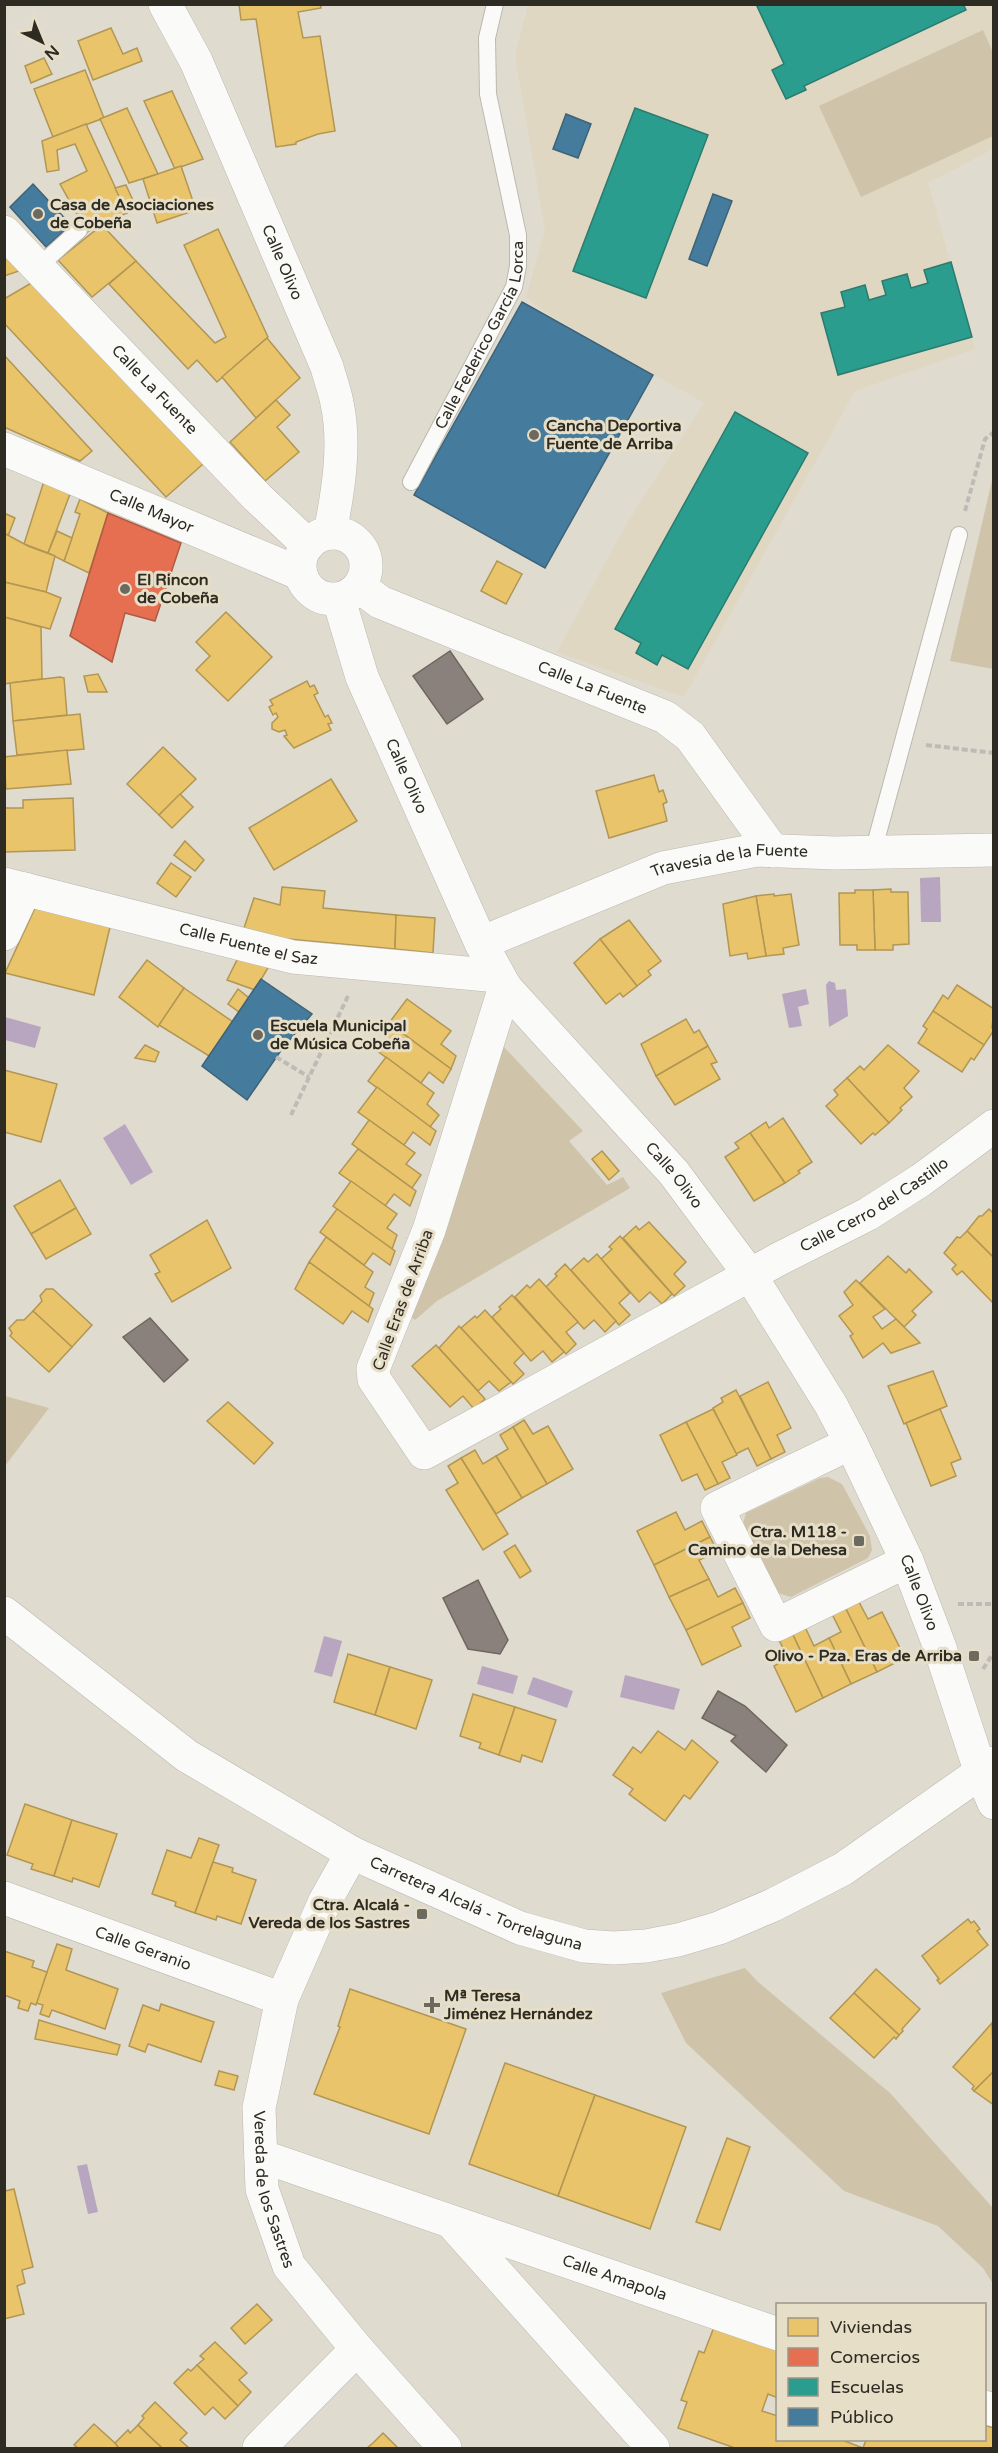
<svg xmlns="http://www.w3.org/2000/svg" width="998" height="2453" font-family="'Varela Round',sans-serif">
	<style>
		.built { fill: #dfd7c1 }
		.green { fill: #cfc4aa }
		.water { fill: #b8a6c0 }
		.homes { fill: #e9c46a; stroke: #b19654; stroke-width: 1.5 }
		.shops { fill: #e76f51; stroke: #b05b43; stroke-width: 1.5 }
		.schools { fill: #2a9d8f; stroke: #2b7b6e; stroke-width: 1.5 }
		.public { fill: #457b9d; stroke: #3e6378; stroke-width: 1.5 }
		.industry { fill: #8a817c; stroke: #6e6761; stroke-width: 1.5 }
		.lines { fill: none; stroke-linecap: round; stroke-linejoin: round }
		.service-casing { stroke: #bcb8af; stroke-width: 18 }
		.minor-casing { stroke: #bcb8af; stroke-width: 34 }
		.tertiary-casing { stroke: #bcb8af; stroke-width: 34 }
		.path { stroke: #bebbb7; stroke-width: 4; stroke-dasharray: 6 3; stroke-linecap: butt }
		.service { stroke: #fafaf8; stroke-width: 16 }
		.minor { stroke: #fafaf8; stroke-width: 33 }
		.tertiary { stroke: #fafaf8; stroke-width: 33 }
		.poi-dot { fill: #6c695f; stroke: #e7dec8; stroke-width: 2 }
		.labels { text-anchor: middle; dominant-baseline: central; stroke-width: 6; stroke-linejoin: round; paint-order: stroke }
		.poi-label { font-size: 16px; font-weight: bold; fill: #2e2b22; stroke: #e7dec8; text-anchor: start }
		.street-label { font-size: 16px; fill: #2e2b22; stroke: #e7dec8 }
	</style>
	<rect width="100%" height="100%" fill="#e0dbcf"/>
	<path class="built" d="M528,5H993V149L928,183L975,349L855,391L684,697L557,652L624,528L704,403L545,312L526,297L545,230L515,55Z"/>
	<g class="green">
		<path d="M983,30L993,53V136L861,197L819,106Z"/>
		<path d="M993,476V669L950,661Z"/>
		<path d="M502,1045L583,1131L569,1141L607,1185L623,1177L630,1188L437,1301L415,1320L411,1317Z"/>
		<path d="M5,1396L49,1408L5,1466L4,1396Z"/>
		<path d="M828,1477L842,1484L870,1536L872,1550L868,1558L791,1597L778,1593L743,1524L746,1513L820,1478Z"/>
		<path d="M745,1968L757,1981L890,2093L993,2208V2284L983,2268L938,2226L844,2191L686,2043L661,1993Z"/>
	</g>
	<g class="water">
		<path d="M940,877L941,922H921L920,878Z"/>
		<path d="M829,981L835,983L836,990L846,989L848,1016L829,1027L826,985Z"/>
		<path d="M806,989L809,1004L798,1007L802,1026L789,1028L782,994Z"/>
		<path d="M5,1017L41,1027L35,1048L5,1040Z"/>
		<path d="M125,1124L153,1172L131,1185L103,1138Z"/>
		<path d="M324,1636L342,1641L332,1677L314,1672Z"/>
		<path d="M482,1666L518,1676L513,1694L477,1684Z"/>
		<path d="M625,1675L680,1689L674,1710L620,1697Z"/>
		<path d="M533,1677L573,1691L567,1708L527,1694Z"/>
		<path d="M87,2164L98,2212L88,2214L77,2166Z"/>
	</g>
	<g class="homes">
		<path d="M239,4H320L321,8L298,12L303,38L320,36L335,131L318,134L296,142V144L276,147L256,19L241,20Z"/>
		<path d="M111,28L123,54L137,48L142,61L93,80L78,41Z"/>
		<path d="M44,58L52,74L31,83L25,66Z"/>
		<path d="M85,70L104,118L53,137L34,89Z"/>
		<path d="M172,91L203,159L175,169L144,101Z"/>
		<path d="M127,108L158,174L129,183L100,119Z"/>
		<path d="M86,124L127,213L87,232L60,184L87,171L75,144L57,150L59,170L47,172L42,141Z"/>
		<path d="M181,166L196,210L157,223L143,179Z"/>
		<path d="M126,185L136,207L127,213L115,188Z"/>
		<path d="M102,225L136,261L92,297L58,260Z"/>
		<path d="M218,229L268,337L217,382L197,360L188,369L109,284L136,261L215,343L226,337L184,245Z"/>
		<path d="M4,251L22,270L4,276Z"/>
		<path d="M33,282L203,464L166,497L4,323V299Z"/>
		<path d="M267,338L300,378L256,418L222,377Z"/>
		<path d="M4,355L92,451L80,461L4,427Z"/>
		<path d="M276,400L290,415L277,427L299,452L265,481L230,442Z"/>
		<path d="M44,481L70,494L48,553L24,544Z"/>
		<path d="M80,499L108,513L89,573L64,561L80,514L75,512Z"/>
		<path d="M4,513L15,518L8,536L4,533Z"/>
		<path d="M57,531L72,538L64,561L48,553Z"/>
		<path d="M4,533L28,546L55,556L46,592L4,582Z"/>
		<path d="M497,561L522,574L506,604L481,591Z"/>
		<path d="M4,582L46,592L61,598L50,629L4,617Z"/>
		<path d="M226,612L272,657L228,701L196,670L210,656L196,642Z"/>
		<path d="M4,617L41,627L42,679L4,684Z"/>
		<path d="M98,674L107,692H88L84,676Z"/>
		<path d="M60,677L64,678L67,715L13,721L10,683Z"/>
		<path d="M307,681L310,687L314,685L318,693L314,695L325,717L328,715L332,723L328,724L331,730L294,748L284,736L287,735L285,730L279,732L272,729V723L278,717L276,713L273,715L269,707L273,705L270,700Z"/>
		<path d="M80,714L84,749L17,755L13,721Z"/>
		<path d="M163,747L196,779L159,815L127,784Z"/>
		<path d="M67,750L71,784L6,789L4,757Z"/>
		<path d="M654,775L659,792L663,790L667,802L663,804L667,821L609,838L596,791Z"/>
		<path d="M331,779L357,821L274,870L249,828Z"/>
		<path d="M180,794L193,807L172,828L159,815Z"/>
		<path d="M73,798L75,850L4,852V808H23V800Z"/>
		<path d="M185,841L204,860L195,871L174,855Z"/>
		<path d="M171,863L191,877L176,897L157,883Z"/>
		<path d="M282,887L325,891L323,908L396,915L395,949L277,938L244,928L254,898L280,905Z"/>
		<path d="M891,889V892H908L909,944L893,945V950H875L873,890Z"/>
		<path d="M855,890H873L875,950H857V945H840L839,893H855Z"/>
		<path d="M774,894V896L791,894L799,945L783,948L784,954L766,956L756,896Z"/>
		<path d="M756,896L766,956L748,959L747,953L730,956L723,904Z"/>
		<path d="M35,908L110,927L94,995L5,973Z"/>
		<path d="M396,915L435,918L433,953L395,949Z"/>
		<path d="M629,920L661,961L648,971L651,975L637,986L600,939Z"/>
		<path d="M600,939L637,986L623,997L620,993L606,1004L574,963Z"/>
		<path d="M238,958L269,966L255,990L227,980Z"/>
		<path d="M147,960L184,988L158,1027L119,997Z"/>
		<path d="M957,985L994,1009L992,1028L994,1030L984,1045L933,1011L943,995L948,999Z"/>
		<path d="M184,988L233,1022L209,1056L159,1025Z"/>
		<path d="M238,989L249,998L239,1012L228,1004Z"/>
		<path d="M407,999L451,1031L441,1044L456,1056L451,1069L389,1023Z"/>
		<path d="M933,1011L984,1045L974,1060L971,1058L962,1072L918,1043L927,1029L923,1026Z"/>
		<path d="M686,1019L694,1033L699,1030L708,1046L656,1076L641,1044Z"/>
		<path d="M394,1027L451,1069L443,1083L429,1072L421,1083L376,1050Z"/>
		<path d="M145,1045L159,1052L155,1062L135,1058Z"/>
		<path d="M888,1045L919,1071L904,1088L912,1097L900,1108L902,1110L889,1123L847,1078L860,1066L864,1070Z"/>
		<path d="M708,1046L717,1062L711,1064L720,1079L675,1105L656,1076Z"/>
		<path d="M386,1057L434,1093L427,1104L439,1115L430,1127L368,1081Z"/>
		<path d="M4,1070L57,1084L41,1142L4,1132Z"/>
		<path d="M847,1078L889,1123L875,1135L873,1133L861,1144L826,1106L838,1095L834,1090Z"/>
		<path d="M377,1087L436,1131L430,1145L413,1132L404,1145L358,1112Z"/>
		<path d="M783,1118L812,1162L798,1171L800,1173L785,1183L750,1133L766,1122L769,1128Z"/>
		<path d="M369,1120L415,1153L406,1164L421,1175L412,1188L352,1144Z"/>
		<path d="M750,1133L785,1183L754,1201L725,1157L739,1148L735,1143Z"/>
		<path d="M358,1149L416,1191L410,1206L394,1194L385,1206L339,1173Z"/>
		<path d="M602,1151L619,1171L609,1180L592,1159Z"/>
		<path d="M60,1180L76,1208L31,1234L14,1206Z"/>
		<path d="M351,1181L397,1214L387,1228L397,1235L392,1249L333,1206Z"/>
		<path d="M76,1208L91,1234L46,1259L31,1234Z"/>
		<path d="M337,1209L395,1251L390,1265L373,1253L364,1265L320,1232Z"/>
		<path d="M989,1209L994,1214V1258L967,1231L979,1216H982Z"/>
		<path d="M207,1220L231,1268L172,1302L155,1274L160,1272L150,1255Z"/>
		<path d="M649,1222L686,1262L674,1274L685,1286L674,1296L623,1238L636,1226L639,1230Z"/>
		<path d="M967,1231L994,1258L993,1303L962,1271L957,1275L952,1269L956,1265L944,1253L957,1237L960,1238Z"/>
		<path d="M620,1236L672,1294L662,1304L650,1292L639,1302L601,1259L612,1249L609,1247Z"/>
		<path d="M326,1237L373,1272L365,1287L374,1293L369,1306L309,1262Z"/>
		<path d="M597,1254L630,1293L619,1303L630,1315L619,1325L571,1270L584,1258L588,1262Z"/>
		<path d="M888,1256L906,1273L909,1269L932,1292L912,1311L916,1315L904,1327L860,1283Z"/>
		<path d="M309,1262L373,1309L368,1322L352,1311L343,1324L295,1289Z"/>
		<path d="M565,1264L616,1321L605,1332L594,1320L584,1329L546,1287L557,1276L555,1274Z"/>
		<path d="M539,1279L578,1322L566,1332L576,1344L566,1354L515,1297L527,1285L530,1288Z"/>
		<path d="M856,1280L885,1309L873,1317L882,1329L896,1319L920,1343L891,1353L883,1343L863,1358L850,1336L853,1334L839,1316L853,1305L844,1292Z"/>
		<path d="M46,1289H53L92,1325L72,1347L33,1311L42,1301L40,1296Z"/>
		<path d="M512,1295L564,1352L552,1362L543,1351L531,1361L492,1317L501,1309L499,1307Z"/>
		<path d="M485,1310L524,1353L514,1363L524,1374L513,1384L461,1328L475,1316L477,1318Z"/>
		<path d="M33,1311L72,1347L49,1372L10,1336L12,1333L9,1328L17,1320H24Z"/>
		<path d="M459,1326L511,1382L499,1391L489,1381L478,1391L439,1348Z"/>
		<path d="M436,1345L485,1399L474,1409L463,1396L450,1407L412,1366Z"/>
		<path d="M933,1371L947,1406L904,1424L888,1386Z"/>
		<path d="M768,1382L791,1428L777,1435L785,1452L771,1459L740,1396Z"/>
		<path d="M736,1390L771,1459L757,1466L748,1448L736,1454L713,1408L723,1402L721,1398Z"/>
		<path d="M228,1402L273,1443L254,1464L207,1421Z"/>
		<path d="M713,1409L737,1455L722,1462L730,1478L718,1484L686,1422Z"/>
		<path d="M940,1409L961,1459L951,1463L956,1476L931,1486L906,1423Z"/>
		<path d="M524,1420L533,1434L548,1426L573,1469L547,1484L513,1427Z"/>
		<path d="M686,1422L718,1484L705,1490L697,1474L682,1481L660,1435Z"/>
		<path d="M513,1427L547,1484L522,1498L496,1456L508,1449L500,1435Z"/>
		<path d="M475,1450L483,1464L496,1456L522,1498L496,1514L461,1458Z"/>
		<path d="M461,1458L508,1534L483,1550L446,1490L458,1483L448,1466Z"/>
		<path d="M676,1512L685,1530L702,1521L710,1537L654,1565L637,1531Z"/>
		<path d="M710,1537L718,1552L699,1560L709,1579L669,1597L654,1565Z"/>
		<path d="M515,1545L531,1571L520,1578L504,1552Z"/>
		<path d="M709,1579L718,1597L735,1588L743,1603L686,1630L669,1597Z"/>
		<path d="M858,1600L868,1619L882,1612L905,1658L877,1672L845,1607Z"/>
		<path d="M743,1603L750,1618L732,1627L741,1646L702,1665L686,1630Z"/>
		<path d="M845,1607L877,1672L851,1684L829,1638L841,1632L832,1614Z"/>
		<path d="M805,1627L814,1646L829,1638L851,1684L823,1698L792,1633Z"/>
		<path d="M792,1633L823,1698L796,1712L774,1666L788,1658L779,1640Z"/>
		<path d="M348,1654L390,1667L375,1715L334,1702Z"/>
		<path d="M390,1667L432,1680L416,1729L375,1715Z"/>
		<path d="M473,1694L515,1707L499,1755L479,1748L481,1743L460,1736Z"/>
		<path d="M515,1707L556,1720L542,1762L522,1755L520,1762L499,1755Z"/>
		<path d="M658,1731L685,1750L692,1740L718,1762L690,1799L684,1795L665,1821L629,1794L633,1789L613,1775L633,1747L641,1753Z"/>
		<path d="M25,1804L72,1820L54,1876L31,1869L33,1864L7,1855Z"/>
		<path d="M72,1820L117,1834L99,1887L73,1878L72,1882L54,1876Z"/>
		<path d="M199,1838L219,1845L195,1913L175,1906L176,1902L152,1894L167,1850L191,1858Z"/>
		<path d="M213,1862L233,1868L232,1872L256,1880L241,1924L217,1916L216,1920L195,1913Z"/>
		<path d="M968,1919L971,1923L974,1921L980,1929L977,1931L988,1945L940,1984L937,1980L939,1979L922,1956Z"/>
		<path d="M57,1944L72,1949L66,1970L118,1989L105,2029L52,2010L49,2017L40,2014L43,2005L36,2003Z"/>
		<path d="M4,1951L34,1961L32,1967L47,1972L36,2005L31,2003L28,2011L18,2008L20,2001L4,1995Z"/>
		<path d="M876,1969L920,2009L902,2029L903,2031L899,2035L854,1993Z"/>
		<path d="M350,1989L466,2029L429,2134L314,2094L340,2027L338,2026Z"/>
		<path d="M854,1993L899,2035L896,2039L894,2037L874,2058L830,2018Z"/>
		<path d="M161,2004L214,2022L201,2062L148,2044L145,2052L129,2046L143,2005L159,2011Z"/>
		<path d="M39,2020L120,2045L117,2055L35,2039Z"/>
		<path d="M992,2023L994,2071L974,2091L972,2089L974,2086L953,2067Z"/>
		<path d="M505,2063L595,2095L558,2196L469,2164Z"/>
		<path d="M219,2071L238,2076L234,2090L215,2085Z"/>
		<path d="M994,2071V2105L974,2091Z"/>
		<path d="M595,2095L686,2127L650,2229L558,2196Z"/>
		<path d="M727,2138L750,2147L720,2230L696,2222Z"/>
		<path d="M4,2187L5,2191L14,2189L33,2267L22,2270L25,2283L17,2286L24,2314L4,2319Z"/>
		<path d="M257,2304L272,2320L245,2344L231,2328Z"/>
		<path d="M714,2327L778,2350V2398L768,2394L762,2411L778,2416V2440H842L863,2448L866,2440H984V2425L994,2428V2448H735L678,2428L687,2402L681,2400L699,2351L704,2353Z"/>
		<path d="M215,2342L247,2373L239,2380L251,2392L238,2406L197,2365L204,2359L200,2356Z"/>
		<path d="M197,2365L238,2406L225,2419L213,2407L205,2415L174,2383L188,2369L191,2371Z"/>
		<path d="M155,2402L187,2433L180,2440L189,2448H162L138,2425L144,2418L142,2416Z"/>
		<path d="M94,2424L115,2443L119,2448H78L74,2445Z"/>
		<path d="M138,2425L148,2435L162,2448H119L115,2443L128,2430L130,2433Z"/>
		<path d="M383,2433L398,2448H367L373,2443Z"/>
	</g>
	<path class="shops" d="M108,513L181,543L155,621L125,613L112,662L70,636Z"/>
	<g class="schools">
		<path d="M756,4H963L966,10L804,86L806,90L786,99L772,70L784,64Z"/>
		<path d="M635,108L708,135L646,298L573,271Z"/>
		<path d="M951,262L972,337L838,375L821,313L845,307L841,292L865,285L869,300L886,295L882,281L907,274L911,288L928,283L924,270Z"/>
		<path d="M735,412L808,453L688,669L662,655L657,665L636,653L641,643L615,629Z"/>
	</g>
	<g class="public">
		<path d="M566,114L591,124L578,158L553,149Z"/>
		<path d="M33,184L71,225L46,247L10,207Z"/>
		<path d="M713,194L732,201L707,266L689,259Z"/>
		<path d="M522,302L653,375L545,568L414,495Z"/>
		<path d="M261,979L312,1014L282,1049L247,1100L202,1066Z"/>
	</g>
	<g class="industry">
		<path d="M450,651L483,699L447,724L413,676Z"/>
		<path d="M150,1318L188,1360L164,1382L123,1337Z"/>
		<path d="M478,1580L508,1640L500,1654L468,1649L443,1598Z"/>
		<path d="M718,1691L745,1706L787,1745L766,1772L731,1741L736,1736L702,1718Z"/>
	</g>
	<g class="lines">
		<g class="service-casing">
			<g id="service">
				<path d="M38,267L79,230"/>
				<path id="s1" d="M411,482L514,287L518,266V235L488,94L487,38L495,4"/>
				<path d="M873,852L959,535"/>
			</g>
		</g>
		<g class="minor-casing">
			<g id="minor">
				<path id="s2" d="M165,4L196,61L327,367C330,379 335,391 337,403C346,445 338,492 330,533"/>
				<path id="s3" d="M4,232L257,497L308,545"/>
				<path id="s4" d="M4,449L301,574"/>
				<circle cx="333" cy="566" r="33"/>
				<path id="s5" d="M360,587L380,602L665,717L690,736L773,851"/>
				<path id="s6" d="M339,600L362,677L481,943L505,987L674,1173L750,1275L831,1405L851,1443L907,1561L939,1645L981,1773L994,1803"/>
				<path id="s7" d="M4,884L293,957L498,976"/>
				<path d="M4,934L25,889"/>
				<path id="s8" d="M481,943L663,868L757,850L835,853L994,850"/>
				<path id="s9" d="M505,987L429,1230L373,1369L374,1379L424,1453L779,1259L868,1214L921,1180L994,1126"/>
				<path d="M851,1443L717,1508L776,1625L907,1561"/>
				<path id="s10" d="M352,1853L325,1901L282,1999L259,2108L262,2189L289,2266L357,2349L445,2448"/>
				<path id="s11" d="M4,1898L282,1999"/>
				<path id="s12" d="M261,2156L778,2334"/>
				<path d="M452,2223L653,2448"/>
				<path d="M984,2407L994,2410"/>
				<path d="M259,2448L357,2349"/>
			</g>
		</g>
		<g class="tertiary-casing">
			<g id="tertiary">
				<path id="s13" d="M4,1613L187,1756L352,1853L520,1928L584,1946L614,1948L646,1946L678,1940L719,1928L773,1905L843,1869L994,1763"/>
			</g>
		</g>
		<g class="path">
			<path d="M965,511L985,439L994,432"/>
			<path d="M926,745L994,753"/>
			<path d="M276,1057L309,1077"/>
			<path d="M291,1115L348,996"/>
			<path d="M958,1604H994"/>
			<path d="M983,1669L994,1652"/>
		</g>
		<use href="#service" class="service"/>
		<use href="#minor" class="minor"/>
		<use href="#tertiary" class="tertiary"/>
	</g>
	<g class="poi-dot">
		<circle cx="38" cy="214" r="6"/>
		<circle cx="534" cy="435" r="6"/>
		<circle cx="125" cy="589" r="6"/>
		<circle cx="258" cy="1035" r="6"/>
		<rect x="853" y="1535" width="12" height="12" rx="3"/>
		<rect x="968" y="1650" width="12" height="12" rx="3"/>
		<rect x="416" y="1908" width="12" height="12" rx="3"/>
		<path d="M429 1996h6v6h6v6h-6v6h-6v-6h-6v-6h6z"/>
	</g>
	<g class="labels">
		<g class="poi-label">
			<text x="50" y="205">Casa de Asociaciones<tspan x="50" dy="18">de Cobeña</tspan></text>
			<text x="546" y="426">Cancha Deportiva<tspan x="546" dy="18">Fuente de Arriba</tspan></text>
			<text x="137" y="580">El Rincon<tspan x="137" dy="18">de Cobeña</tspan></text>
			<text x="270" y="1026">Escuela Municipal<tspan x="270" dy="18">de Música Cobeña</tspan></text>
			<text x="847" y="1532" text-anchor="end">Ctra. M118 -<tspan x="847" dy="18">Camino de la Dehesa</tspan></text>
			<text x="962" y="1656" text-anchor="end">Olivo - Pza. Eras de Arriba</text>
			<text x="410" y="1905" text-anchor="end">Ctra. Alcalá -<tspan x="410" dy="18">Vereda de los Sastres</tspan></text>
			<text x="444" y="1996">Mª Teresa<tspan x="444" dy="18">Jiménez Hernández</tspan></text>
		</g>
		<g class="street-label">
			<text stroke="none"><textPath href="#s2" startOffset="284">Calle Olivo</textPath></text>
			<text stroke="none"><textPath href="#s1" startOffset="164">Calle Federico García Lorca</textPath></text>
			<text stroke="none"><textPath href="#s3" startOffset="218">Calle La Fuente</textPath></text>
			<text stroke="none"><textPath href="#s4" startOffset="160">Calle Mayor</textPath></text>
			<text stroke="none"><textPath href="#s5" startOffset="254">Calle La Fuente</textPath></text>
			<text stroke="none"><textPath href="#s6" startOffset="189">Calle Olivo</textPath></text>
			<text stroke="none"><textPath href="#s8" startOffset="264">Travesía de la Fuente</textPath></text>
			<text stroke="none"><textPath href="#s7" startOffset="252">Calle Fuente el Saz</textPath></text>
			<text stroke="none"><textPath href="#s6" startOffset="675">Calle Olivo</textPath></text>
			<text stroke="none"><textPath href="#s9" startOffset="1018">Calle Cerro del Castillo</textPath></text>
			<text transform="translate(403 1300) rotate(-70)">Calle Eras de Arriba</text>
			<text stroke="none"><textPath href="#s6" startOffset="1161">Calle Olivo</textPath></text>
			<text stroke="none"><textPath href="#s13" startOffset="558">Carretera Alcalá - Torrelaguna</textPath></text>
			<text stroke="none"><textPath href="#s11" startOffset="148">Calle Geranio</textPath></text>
			<text stroke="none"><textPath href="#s10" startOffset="357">Vereda de los Sastres</textPath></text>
			<text stroke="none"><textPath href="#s12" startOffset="374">Calle Amapola</textPath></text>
		</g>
	</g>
	<rect width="998" height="2453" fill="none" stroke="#2e2b22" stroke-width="12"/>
	<rect x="776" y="2303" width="210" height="138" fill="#e7dec8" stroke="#9d9686" stroke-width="1.5"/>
	<rect x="788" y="2318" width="30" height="18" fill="#e9c46a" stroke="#9d9686" stroke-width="1.5"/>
	<text x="830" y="2333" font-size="18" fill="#2e2b22">Viviendas</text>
	<rect x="788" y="2348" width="30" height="18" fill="#e76f51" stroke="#9d9686" stroke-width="1.5"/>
	<text x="830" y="2363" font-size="18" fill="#2e2b22">Comercios</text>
	<rect x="788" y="2378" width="30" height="18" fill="#2a9d8f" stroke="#9d9686" stroke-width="1.5"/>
	<text x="830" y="2393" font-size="18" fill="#2e2b22">Escuelas</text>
	<rect x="788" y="2408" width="30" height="18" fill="#457b9d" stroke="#9d9686" stroke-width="1.5"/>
	<text x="830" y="2423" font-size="18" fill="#2e2b22">Público</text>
	<g transform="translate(42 42) rotate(137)" stroke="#e7dec8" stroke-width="4.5" paint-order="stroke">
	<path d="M0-4.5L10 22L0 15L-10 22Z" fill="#2e2b22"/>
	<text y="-9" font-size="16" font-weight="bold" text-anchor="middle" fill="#2e2b22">N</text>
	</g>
</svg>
